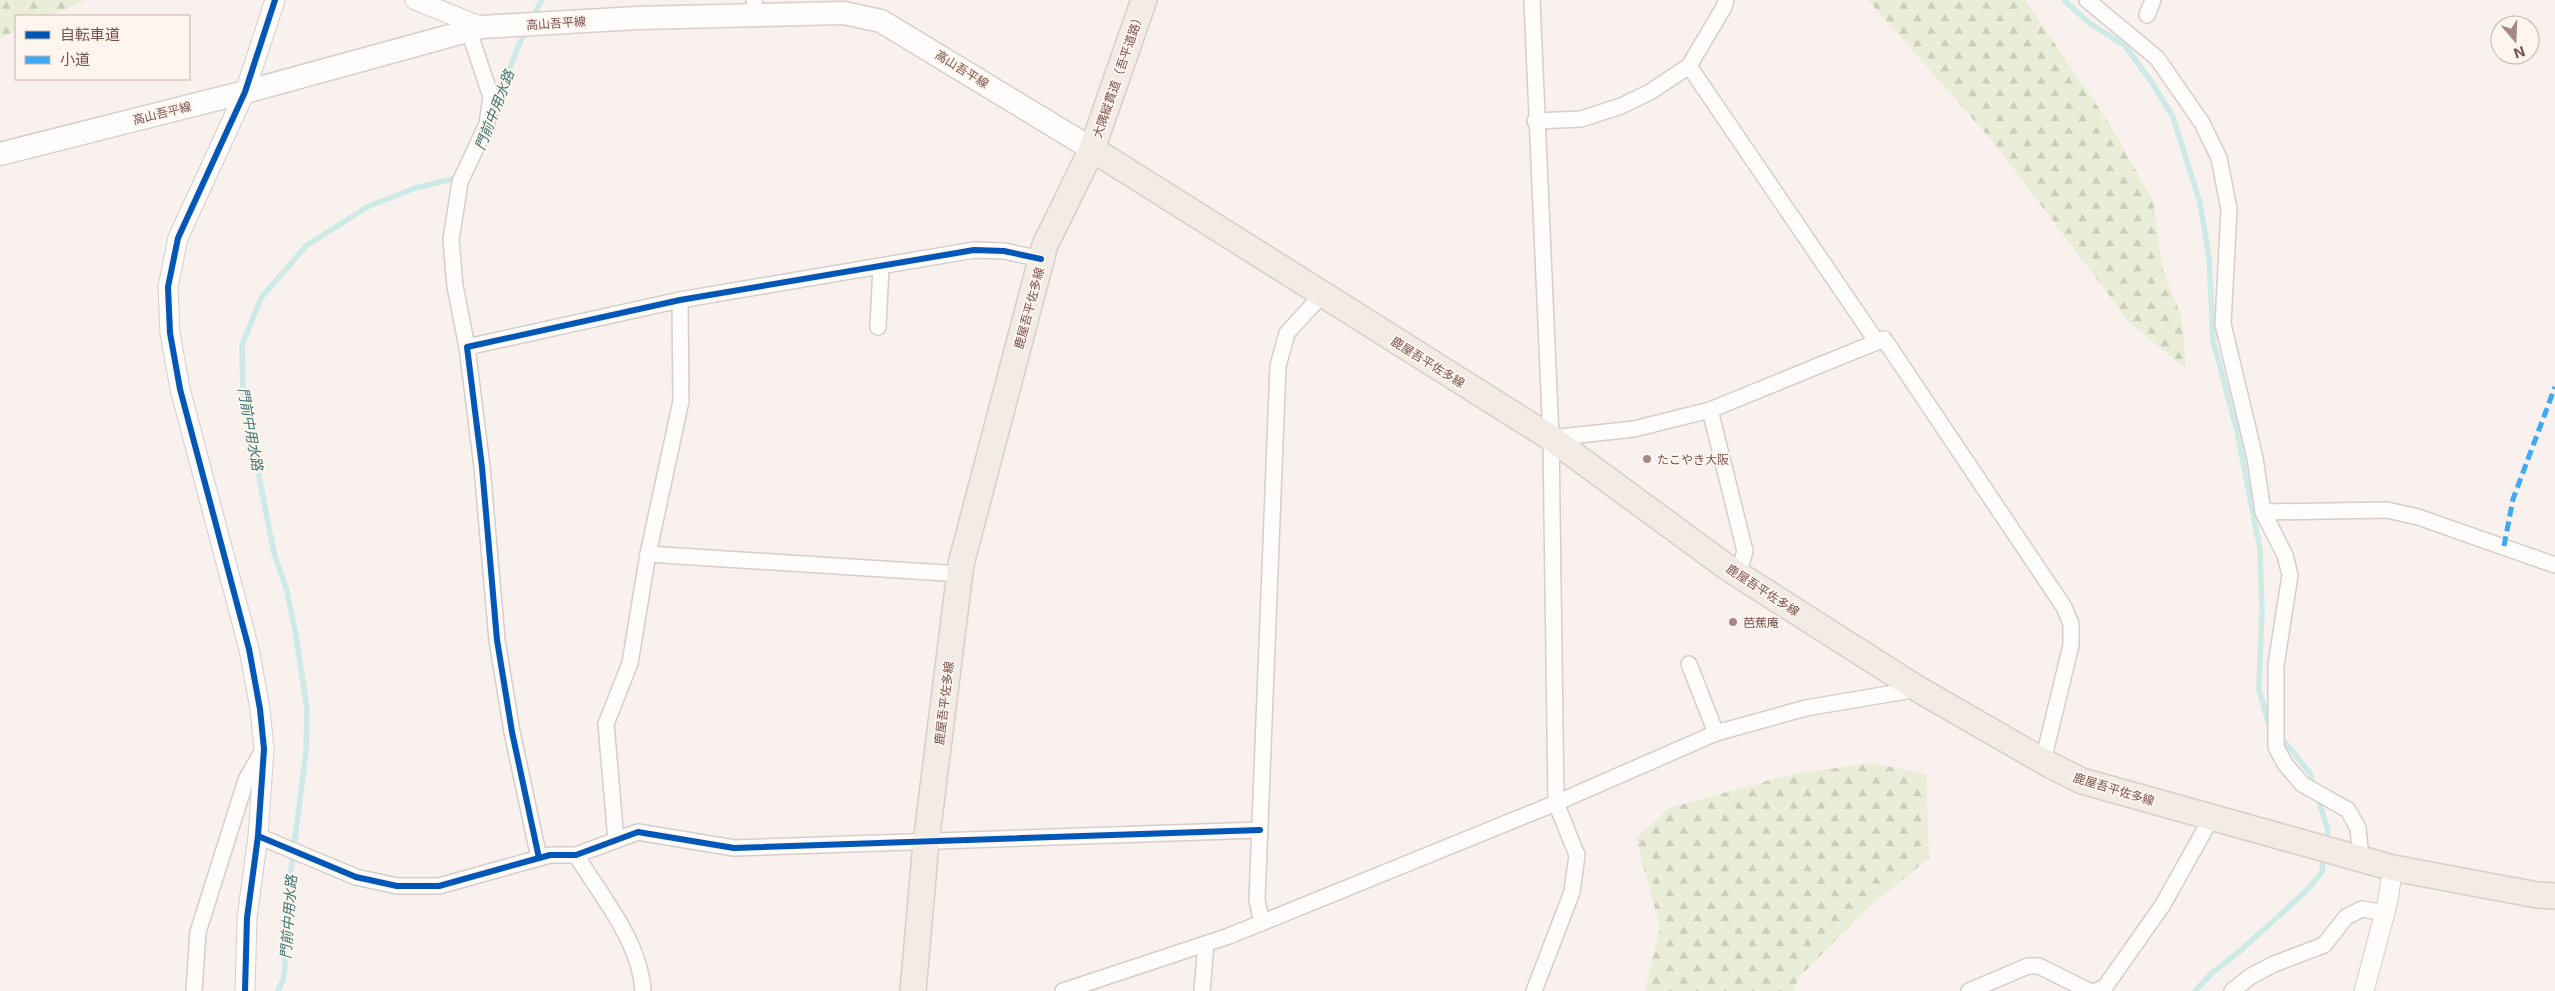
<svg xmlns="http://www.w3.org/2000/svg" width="2555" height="991" font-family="Inter,'Noto Sans JP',sans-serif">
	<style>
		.forest { fill: url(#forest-firs) }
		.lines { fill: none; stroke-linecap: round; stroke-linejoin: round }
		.stream { stroke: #ceeae6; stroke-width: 5.5 }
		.minor-casing { stroke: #d7cdca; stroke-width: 18 }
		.tertiary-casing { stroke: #d7cdca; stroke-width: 21 }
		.secondary-casing { stroke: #d9cecb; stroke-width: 25 }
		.primary-casing { stroke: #dacdca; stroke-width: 28 }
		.minor { stroke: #fefdfc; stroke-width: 15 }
		.tertiary { stroke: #fefdfc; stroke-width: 19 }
		.secondary { stroke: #fefdfc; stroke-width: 22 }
		.primary { stroke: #f2ebe6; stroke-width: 25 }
		.quiet { stroke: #3fa9f5; stroke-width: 5; stroke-dasharray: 10 5; stroke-linecap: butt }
		.cycleway-casing { stroke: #fff5ef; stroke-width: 9 }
		.cycleway { stroke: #0057b8; stroke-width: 6 }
		.poi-dot { fill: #a58884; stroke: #fff5ef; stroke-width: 2 }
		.labels { text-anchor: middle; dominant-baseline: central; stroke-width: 4; stroke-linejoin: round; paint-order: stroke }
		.street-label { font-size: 12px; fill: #78504b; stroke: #fff5ef }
		.poi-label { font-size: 12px; fill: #78504b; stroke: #fff5ef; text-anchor: start }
		.water-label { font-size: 14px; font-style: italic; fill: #3c7571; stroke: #fff5ef }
	</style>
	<defs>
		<pattern id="forest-firs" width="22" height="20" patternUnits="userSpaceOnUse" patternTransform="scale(1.25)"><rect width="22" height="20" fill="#eaeed8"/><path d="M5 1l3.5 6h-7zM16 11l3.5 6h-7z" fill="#cccebb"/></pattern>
	</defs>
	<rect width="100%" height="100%" fill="#f8f1ed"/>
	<g class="forest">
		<path d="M0,0H86L49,16H16V31L0,38Z"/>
		<path d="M1868,0H2025L2109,123L2153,201L2163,270L2182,318L2186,369L2130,323L1995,144Z"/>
		<path d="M1872,763L1926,774L1929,858L1870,906L1799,977L1793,991H1645L1660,927L1636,838L1669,808L1793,774Z"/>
	</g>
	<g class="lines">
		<g class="stream">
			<path d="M2064,0L2088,22L2125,46L2151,81L2173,117L2200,203L2209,257L2213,340L2237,431L2260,549L2262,610L2259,689L2268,722L2273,728"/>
			<path d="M532,18L542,0"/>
			<path d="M495,110C506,84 512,55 526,31"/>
			<path d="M2279,735L2310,773L2314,787"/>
			<path d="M2317,796L2328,830L2326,844"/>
			<path d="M278,991L283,980L285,968V918L306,752L307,708L295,630L286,588L274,553L243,396L242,345L261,298L306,246L367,207L415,188L453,179L460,174"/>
			<path d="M2195,991L2212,973L2240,951L2306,891L2322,872L2324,856"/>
		</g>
		<g class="minor-casing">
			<g id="minor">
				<path d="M754,0L756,15"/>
				<path d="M1532,0L1551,438L1556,803L1577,855L1572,892L1534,991"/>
				<path d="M2087,0L2157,58L2202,123L2219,158L2229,209L2223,324L2255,458L2263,512L2285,555L2290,575L2276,665V747L2285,764L2302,784L2348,810L2358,828L2361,859"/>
				<path d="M2147,15L2153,0"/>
				<path d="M1689,66L1877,342"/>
				<path d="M1535,121L1581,119L1621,106L1650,92L1689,66L1724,7L1726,0"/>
				<path d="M878,327L881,266"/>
				<path d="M467,347L455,286L451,240L460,182L487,124L491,97L469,31"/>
				<path d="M1710,410L1745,551L1738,575"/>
				<path d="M1551,438L1634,429L1710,410L1884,339L2064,607L2071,624V645L2043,761"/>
				<path d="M2263,512L2387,510L2418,517L2555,565"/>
				<path d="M648,554L681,401L680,300"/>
				<path d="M1689,664L1716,733"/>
				<path d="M258,836L356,877L397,886H439L550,855H576L638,832L734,848L1260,830"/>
				<path d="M616,840L606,724L630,663L648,554L960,574"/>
				<path d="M576,855C601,896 640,941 643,991"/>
				<path d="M539,858L512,732L497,640L482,467L467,347L680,300L974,250L1004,251L1041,259"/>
				<path d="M1262,923L1257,900L1278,366L1287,333L1322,295"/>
				<path d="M194,991L198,932L246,780L263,750"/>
				<path d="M1063,991L1229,936L1556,803L1716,733L1806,708L1918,689"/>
				<path d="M1202,991L1206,944"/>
				<path d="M1969,991L2028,966H2039L2089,991"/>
				<path d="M2096,991L2105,987L2162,906L2212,817"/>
				<path d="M2232,991L2251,976L2274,964L2324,945L2346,917L2362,909L2385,913"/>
			</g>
		</g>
		<g class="tertiary-casing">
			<g id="tertiary">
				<path d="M415,0L482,27"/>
				<path d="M245,991L247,918L258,836L264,749L260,709L249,649L180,389L170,333L168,287L178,238L245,92L275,0"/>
				<path d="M2364,991L2387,905L2393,868"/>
			</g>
		</g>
		<g class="secondary-casing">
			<path id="secondary" d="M0,154L245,92L482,27L637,18L844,13L881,21L1092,149"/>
		</g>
		<g class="primary-casing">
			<g id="primary">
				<path d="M1092,149L1551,438L1728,568L1918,689L2050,765L2082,781L2393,868L2537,895L2555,896"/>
				<path d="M913,991L926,843L961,564L1045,245L1092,149L1144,0"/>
			</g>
		</g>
		<use href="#minor" class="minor"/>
		<use href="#tertiary" class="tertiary"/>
		<use href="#secondary" class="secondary"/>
		<use href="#primary" class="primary"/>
		<path class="quiet" d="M2504,546L2513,499L2555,387"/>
		<g class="cycleway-casing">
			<g id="cycleway">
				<path d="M258,836L356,877L397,886H439L550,855H576L638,832L734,848L1260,830"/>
				<path d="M539,858L512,732L497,640L482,467L467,347L680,300L974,250L1004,251L1041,259"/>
				<path d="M245,991L247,918L258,836L264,749L260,709L249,649L180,389L170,333L168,287L178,238L245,92L275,0"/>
			</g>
		</g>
		<use href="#cycleway" class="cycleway"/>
	</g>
	<g class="poi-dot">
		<circle cx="1647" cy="459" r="5"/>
		<circle cx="1733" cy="622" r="5"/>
	</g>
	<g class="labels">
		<g class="street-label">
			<text transform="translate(556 23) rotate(-4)">高山吾平線</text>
			<text transform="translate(962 69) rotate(32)">高山吾平線</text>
			<text transform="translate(1118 75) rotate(-71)">大隅縦貫道（吾平道路）</text>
			<text transform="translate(162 113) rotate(-14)">高山吾平線</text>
			<text transform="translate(1029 308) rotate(-75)">鹿屋吾平佐多線</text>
			<text transform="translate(1428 362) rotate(32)">鹿屋吾平佐多線</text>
			<text transform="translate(1763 590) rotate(33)">鹿屋吾平佐多線</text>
			<text transform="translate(944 703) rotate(-83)">鹿屋吾平佐多線</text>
			<text transform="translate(2114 789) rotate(17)">鹿屋吾平佐多線</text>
		</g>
		<g class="poi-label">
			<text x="1657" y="459">たこやき大阪</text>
			<text x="1743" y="622">芭蕉庵</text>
		</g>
		<g class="water-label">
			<text transform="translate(494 110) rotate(-69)">門前中用水路</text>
			<text transform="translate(251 429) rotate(80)">門前中用水路</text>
			<text transform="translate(288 917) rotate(-86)">門前中用水路</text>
		</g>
	</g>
	<rect x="15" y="15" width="175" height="65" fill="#fff5ef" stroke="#c9b3ad"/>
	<rect x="25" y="31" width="25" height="8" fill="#0057b8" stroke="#c9b3ad"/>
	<text x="60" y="40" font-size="15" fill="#78504b">自転車道</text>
	<rect x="25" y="56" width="25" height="8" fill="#3fa9f5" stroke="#c9b3ad"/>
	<text x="60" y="65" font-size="15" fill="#78504b">小道</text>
	<g transform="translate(2515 40) rotate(161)"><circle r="24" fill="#fff5ef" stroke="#c9b3ad"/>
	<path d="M0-4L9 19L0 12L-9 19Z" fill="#a58884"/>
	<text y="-8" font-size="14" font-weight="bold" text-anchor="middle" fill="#78504b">N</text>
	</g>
</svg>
